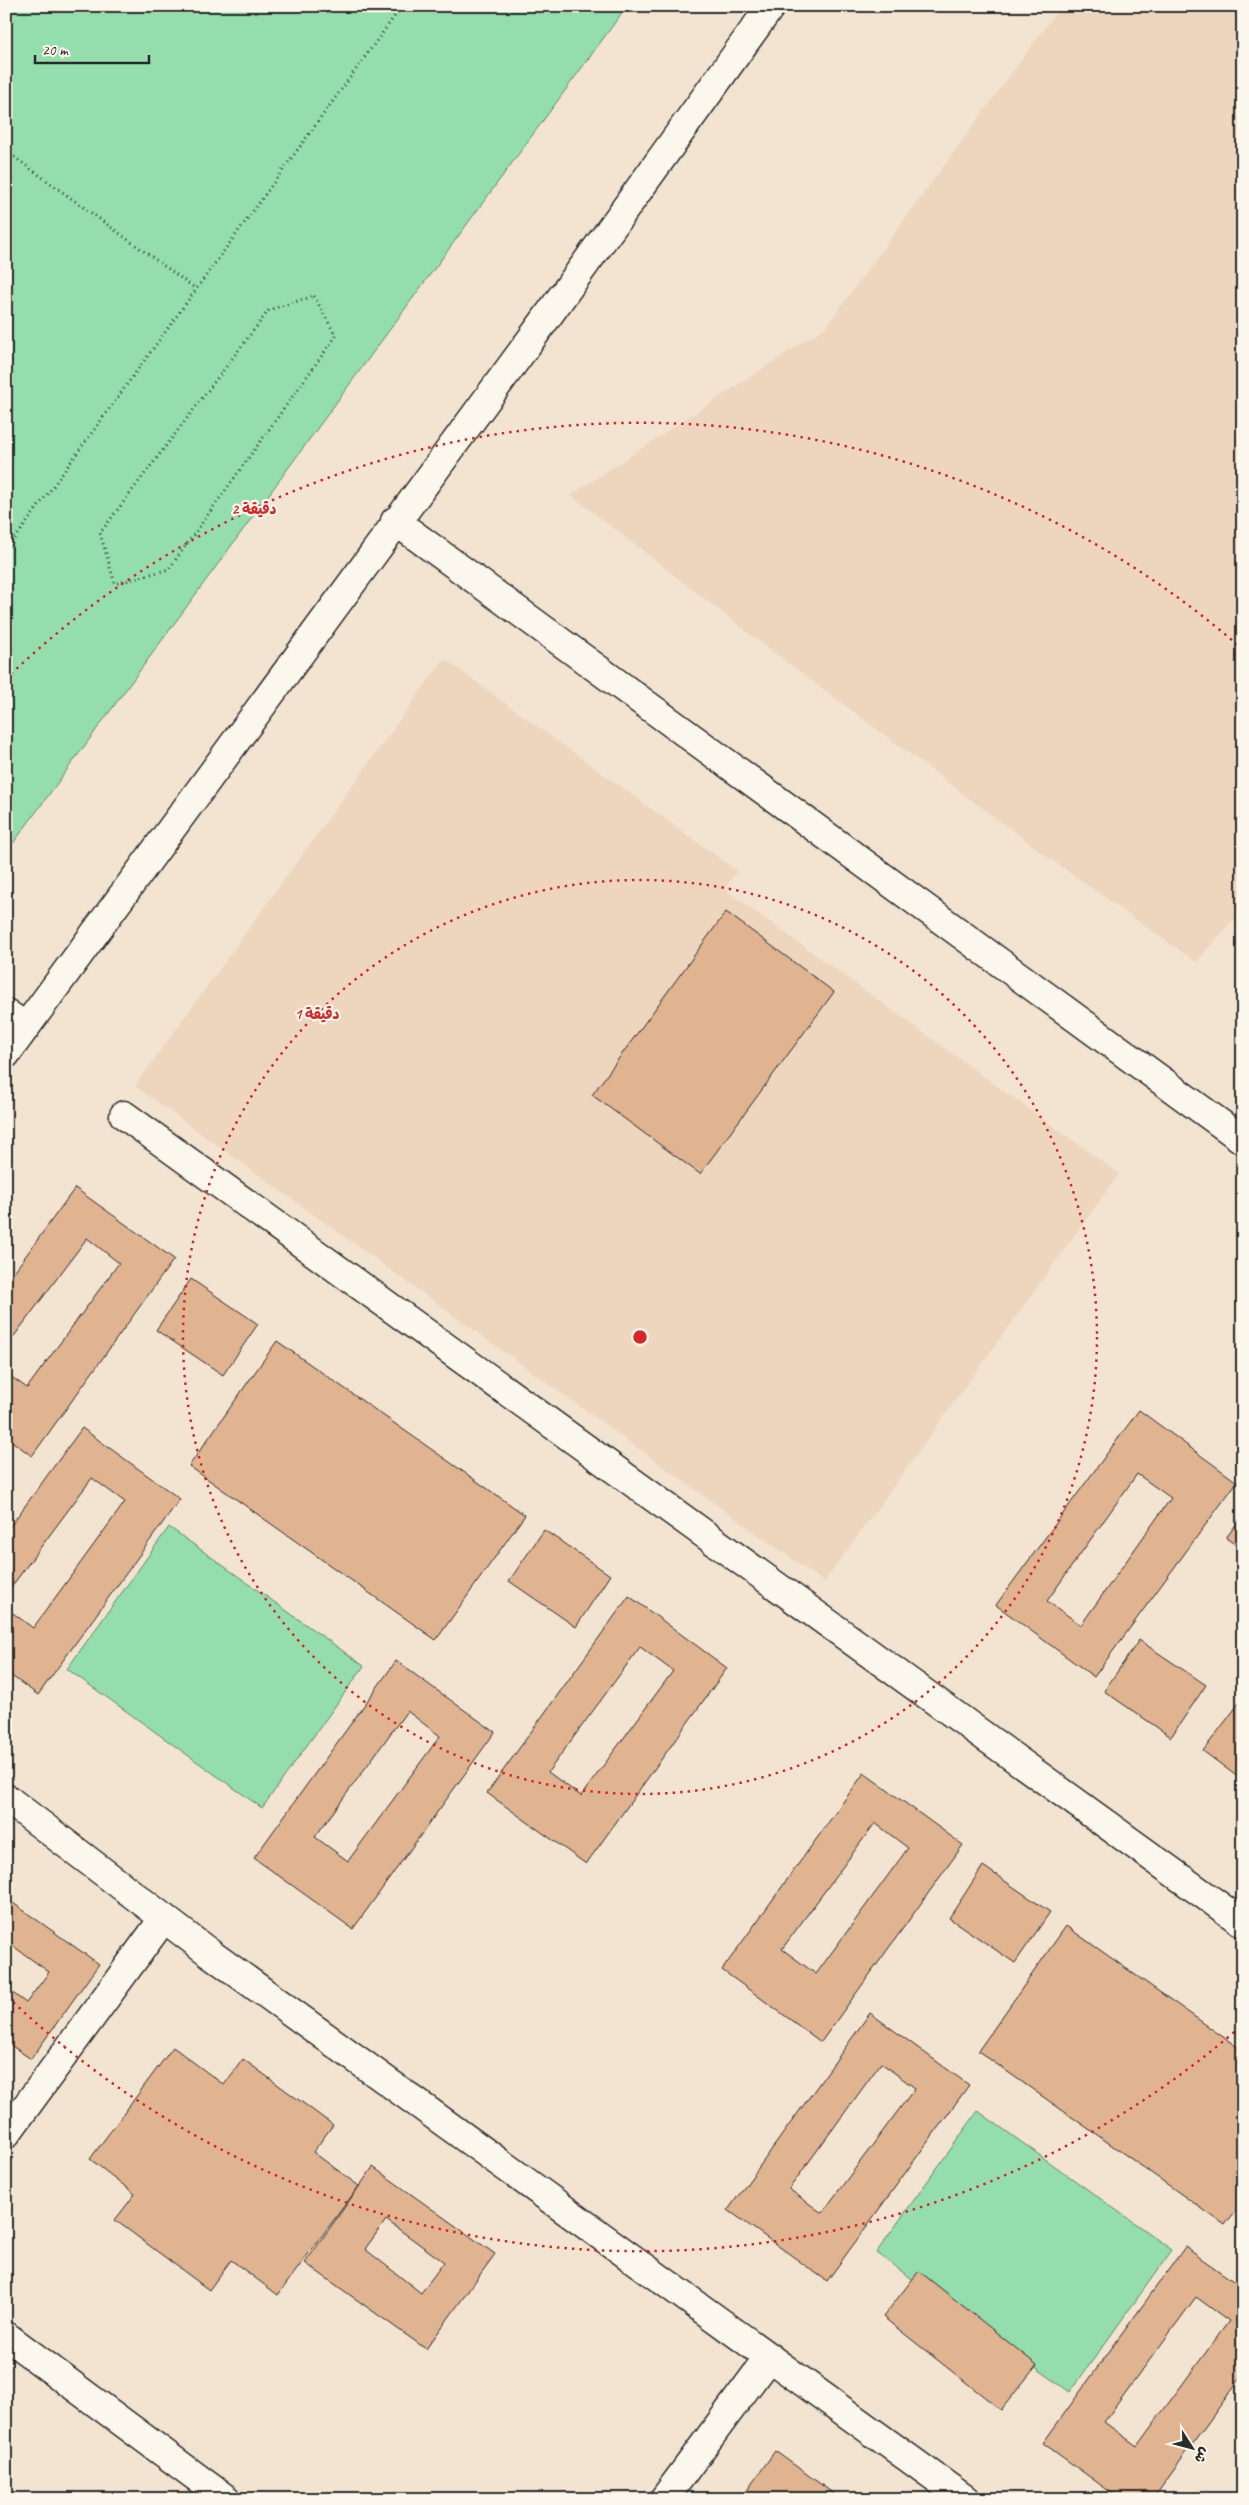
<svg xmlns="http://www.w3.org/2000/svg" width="1249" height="2505" font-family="Caveat,'Playpen Sans Arabic',sans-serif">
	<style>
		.built { fill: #edd5be }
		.green { fill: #94dead; stroke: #60846c }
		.building { fill: #e0b391; stroke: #2b2b2b; fill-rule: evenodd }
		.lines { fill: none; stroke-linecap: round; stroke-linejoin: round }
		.minor-casing { stroke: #2b2b2b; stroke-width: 31 }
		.path { stroke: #2b2b2b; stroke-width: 3; stroke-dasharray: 1 4; stroke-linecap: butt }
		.minor { stroke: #fbf7ec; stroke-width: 28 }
		.ring { fill: none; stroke: #d62828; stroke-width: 2.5; stroke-dasharray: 2.5 5 }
		.centre { fill: #d62828; stroke: #fbf7ec; stroke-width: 2.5 }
		.ring-label { font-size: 15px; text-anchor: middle; font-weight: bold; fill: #d62828; stroke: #fbf7ec; stroke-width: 4.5; stroke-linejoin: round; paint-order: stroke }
	</style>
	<rect width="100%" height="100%" fill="#f3e3d1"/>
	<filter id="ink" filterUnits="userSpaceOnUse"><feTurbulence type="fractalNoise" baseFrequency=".02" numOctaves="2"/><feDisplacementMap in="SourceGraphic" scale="10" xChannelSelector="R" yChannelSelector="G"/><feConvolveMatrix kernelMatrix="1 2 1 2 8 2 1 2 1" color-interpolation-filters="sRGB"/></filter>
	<g filter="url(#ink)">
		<g class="built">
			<path d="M1061,6H1243V909L1196,962L1052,860L763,644L571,495L826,327Z"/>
			<path d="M444,659L737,871L724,889L1119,1174L824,1582L135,1086Z"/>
		</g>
		<g class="green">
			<path d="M6,6H627L6,853Z"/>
			<path d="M169,1527L364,1666L262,1808L67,1669Z"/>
			<path d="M978,2111L1172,2250L1070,2392L876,2253Z"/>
		</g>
		<g class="building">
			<path d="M726,912L834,992L700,1174L592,1095Z"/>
			<path d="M75,1188L174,1259L32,1456L6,1437V1373L27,1388L119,1263L87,1238L6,1347V1283Z"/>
			<path d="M191,1279L258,1324L223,1375L156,1330Z"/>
			<path d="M277,1341L525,1515L436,1640L189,1466Z"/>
			<path d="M1139,1410L1237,1482L1094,1677L996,1605ZM1137,1474L1171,1498L1081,1625L1047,1601Z"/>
			<path d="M82,1428L180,1499L38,1695L6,1672V1608L33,1628L125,1502L92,1478L6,1594V1532Z"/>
			<path d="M1243,1515V1550L1226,1538Z"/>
			<path d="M544,1530L610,1575L576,1627L509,1581Z"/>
			<path d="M629,1596L727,1668L586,1864L487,1793ZM640,1647L673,1671L581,1796L548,1772Z"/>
			<path d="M1139,1640L1206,1685L1171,1737L1104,1691Z"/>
			<path d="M396,1661L495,1732L353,1929L254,1858ZM407,1711L440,1736L348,1861L315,1837Z"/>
			<path d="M1243,1698V1781L1203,1751Z"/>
			<path d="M864,1773L963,1845L821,2042L722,1970ZM875,1823L908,1848L816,1974L782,1949Z"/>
			<path d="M983,1866L1050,1912L1015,1963L949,1918Z"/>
			<path d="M6,1898L99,1964L31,2059L6,2042V1988L26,2003L49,1972L6,1941Z"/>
			<path d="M1066,1926L1243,2051V2201L1225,2225L978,2051Z"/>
			<path d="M870,2013L969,2085L827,2281L728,2210ZM881,2063L915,2088L822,2213L789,2189Z"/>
			<path d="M173,2047L224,2085L243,2059L333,2125L313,2152L359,2186L278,2295L231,2260L209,2290L115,2220L135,2194L90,2159Z"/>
			<path d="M373,2167L495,2254L426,2349L305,2263ZM386,2220L444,2262L421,2293L365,2249Z"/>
			<path d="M1185,2247L1243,2288V2374L1153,2499H1120L1043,2443ZM1196,2297L1229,2321L1137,2446L1104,2422Z"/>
			<path d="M919,2271L1037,2365L1001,2410L883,2317Z"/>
			<path d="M775,2451L841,2499H741Z"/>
		</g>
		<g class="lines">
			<g class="minor-casing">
				<g id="minor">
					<path d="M395,521L1243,1140"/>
					<path d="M6,1013L26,1027"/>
					<path d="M6,1054L540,327L771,6"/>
					<path d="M124,1115L1243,1923"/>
					<path d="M6,1798L211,1954L965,2499"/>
					<path d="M6,2134L164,1918"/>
					<path d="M6,2336L226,2499"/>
					<path d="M664,2499L769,2357"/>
				</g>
			</g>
			<g class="path">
				<path d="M6,151L196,289"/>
				<path d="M314,296L336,336L169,569L115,584L100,533L269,310Z"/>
				<path d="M6,551L402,6"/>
			</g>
			<use href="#minor" class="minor"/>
		</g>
	</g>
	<g class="ring">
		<circle cx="640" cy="1337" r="457"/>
		<path d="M1240 2027A914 914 0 0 1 11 2000M11 674A914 914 0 0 1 1240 647"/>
	</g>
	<circle cx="640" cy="1337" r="8" class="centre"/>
	<g class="ring-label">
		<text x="254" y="514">2 دقيقة</text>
		<text x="317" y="1019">1 دقيقة</text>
	</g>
	<rect width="1249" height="2505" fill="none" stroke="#fbf7ec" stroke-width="25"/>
	<rect x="12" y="12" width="1224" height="2480" fill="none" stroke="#2b2b2b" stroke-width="2" filter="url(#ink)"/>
	<g transform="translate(1192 2448) rotate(126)" stroke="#fbf7ec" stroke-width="4" paint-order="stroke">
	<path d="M0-4L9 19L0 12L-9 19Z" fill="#2b2b2b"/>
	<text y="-8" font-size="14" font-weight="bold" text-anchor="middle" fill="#2b2b2b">ش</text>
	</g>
	<path d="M35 55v8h114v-8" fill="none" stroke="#2b2b2b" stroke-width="2.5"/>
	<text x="42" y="55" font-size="15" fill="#2b2b2b" stroke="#fbf7ec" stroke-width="4" paint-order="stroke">20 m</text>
</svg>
